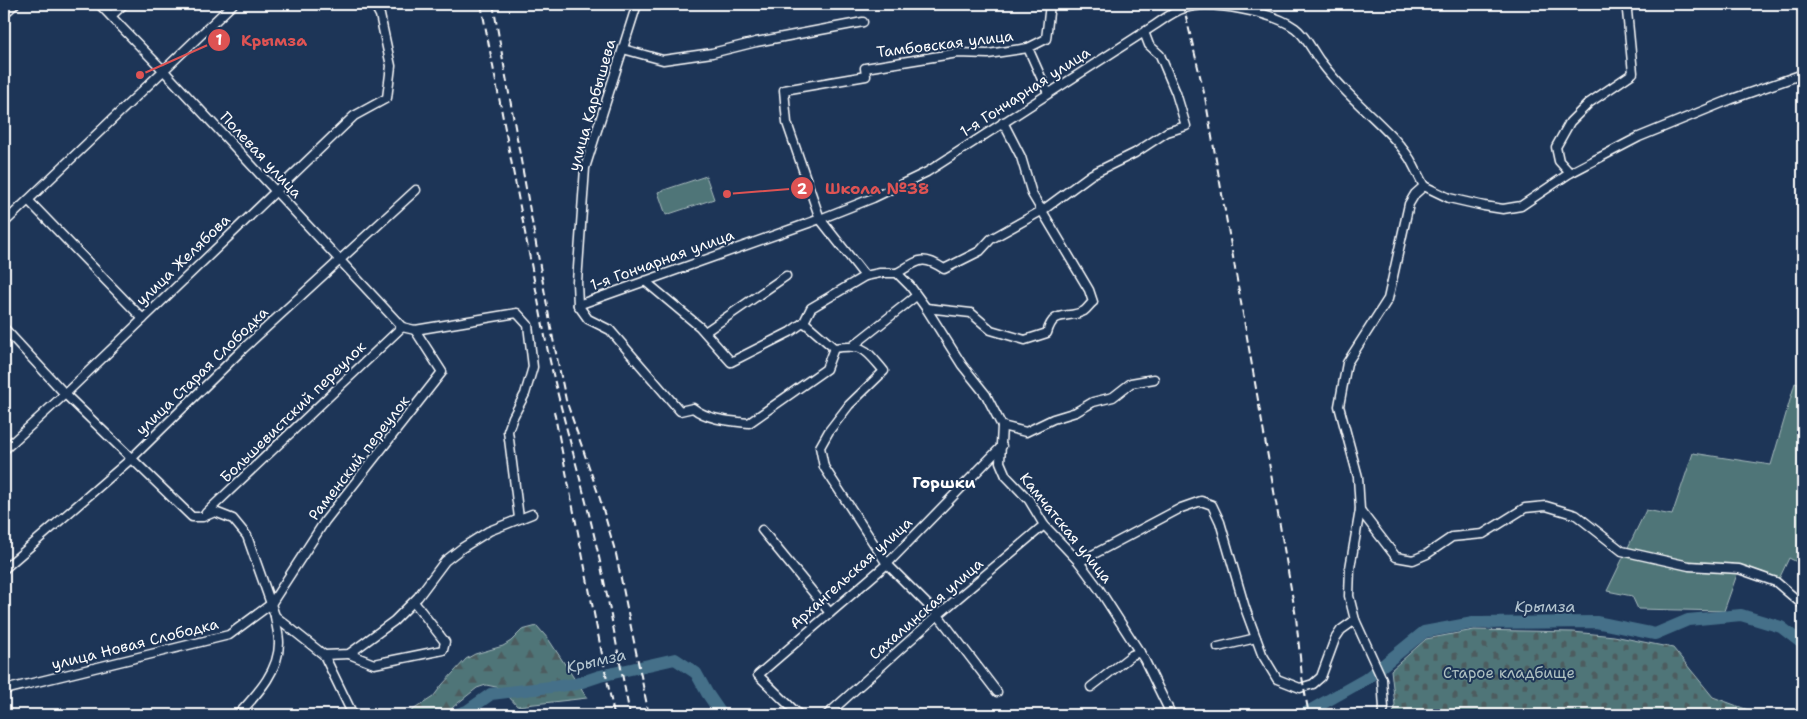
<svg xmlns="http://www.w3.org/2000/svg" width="1807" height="719" font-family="'Shantell Sans',sans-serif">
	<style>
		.forest { fill: url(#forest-firs); stroke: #a7babc }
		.cemetery { fill: url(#cemetery-stones); stroke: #a7babc }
		.garden { fill: #4f7578; stroke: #a7babc }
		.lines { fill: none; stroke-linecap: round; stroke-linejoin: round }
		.river { stroke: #457089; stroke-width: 12 }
		.minor-casing { stroke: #fff; stroke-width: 11 }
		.minor { stroke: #1d3557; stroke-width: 8 }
		.rail { stroke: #fff; stroke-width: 2; stroke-dasharray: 8 4; stroke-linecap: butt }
		.labels { text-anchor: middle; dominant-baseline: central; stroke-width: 4; stroke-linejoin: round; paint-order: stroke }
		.street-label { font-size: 15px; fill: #fff; stroke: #1d3557 }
		.park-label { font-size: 15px; fill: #b0c1c2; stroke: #1d3557 }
		.neighbourhood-label { font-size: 16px; font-weight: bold; fill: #fff; stroke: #1d3557 }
		.water-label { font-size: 16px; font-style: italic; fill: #b5c6d0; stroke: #1d3557 }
		.leader { fill: none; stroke: #de5353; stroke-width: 2 }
		.callout-dot { fill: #de5353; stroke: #1d3557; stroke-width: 2 }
		.mark-label { font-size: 15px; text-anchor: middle; font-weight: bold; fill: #fff }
		.callout-label { font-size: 16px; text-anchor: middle; font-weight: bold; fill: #de5353; stroke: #1d3557; stroke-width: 4; stroke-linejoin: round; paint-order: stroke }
	</style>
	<defs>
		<pattern id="forest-firs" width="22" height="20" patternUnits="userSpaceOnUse" patternTransform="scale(1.25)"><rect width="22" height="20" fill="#4f7578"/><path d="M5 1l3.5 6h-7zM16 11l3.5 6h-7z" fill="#4d5c5e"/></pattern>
		<pattern id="cemetery-stones" width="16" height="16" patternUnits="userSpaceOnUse" patternTransform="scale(1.25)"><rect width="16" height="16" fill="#4f7578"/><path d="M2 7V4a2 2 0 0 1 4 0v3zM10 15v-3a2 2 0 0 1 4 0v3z" fill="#4d5c5e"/></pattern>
	</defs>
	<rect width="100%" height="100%" fill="#1d3557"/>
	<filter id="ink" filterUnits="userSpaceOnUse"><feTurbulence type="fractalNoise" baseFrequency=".02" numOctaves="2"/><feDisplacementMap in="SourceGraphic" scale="10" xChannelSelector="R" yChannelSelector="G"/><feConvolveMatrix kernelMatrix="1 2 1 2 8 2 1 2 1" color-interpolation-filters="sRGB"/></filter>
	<g filter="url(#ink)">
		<path class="forest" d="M537,626L549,640L587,698L517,706L501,688L486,685L477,688L453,707L448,715H405L433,697L442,685L466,659L475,654L503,646L511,641L522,630Z"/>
		<path class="cemetery" d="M1474,630L1573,632L1614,636L1673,648L1713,697L1762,715H1393L1395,705L1391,670L1426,639Z"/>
		<g class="garden">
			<path d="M706,176L714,199L666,215L658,192Z"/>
			<path d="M1795,383L1803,386V565L1789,558L1779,579L1740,566L1724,611L1638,609L1632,596L1607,591L1646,510L1672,515L1693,453L1771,465Z"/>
		</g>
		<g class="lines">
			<g class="river">
				<path d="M454,715L467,711L491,694L576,684L600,676L675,659L696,673L707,693L722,715"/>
				<path d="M1302,715L1366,679L1424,632L1473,623L1596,622L1655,634L1688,620L1741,615L1781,627L1803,644"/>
			</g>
			<g class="minor-casing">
				<g id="minor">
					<path d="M99,4L164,71L402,327"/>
					<path d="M4,14L15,4"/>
					<path d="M111,16L124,4"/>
					<path d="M1028,48L1048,93"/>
					<path d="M623,49L663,60L712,53L756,42L863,22"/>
					<path d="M1570,173L1559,161L1556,147L1570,122L1589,103L1633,73L1627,11L1629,4"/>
					<path d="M1424,186L1449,198L1484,206L1503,209L1521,206L1570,173L1639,137L1732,99L1803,74"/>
					<path d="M28,200L143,319"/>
					<path d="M4,223L233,4"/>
					<path d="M897,273C918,261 922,254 944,269L980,251L991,239L1043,210L1092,174L1135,153L1167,132L1186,126L1176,93L1160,55L1149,45L1144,32"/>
					<path d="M865,276L820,219L787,123L784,90L866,76L865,68L958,53L988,54L1028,48L1046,39L1050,4"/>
					<path d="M645,281L700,327L731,362L790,332L804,322L811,308L865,276L880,273H897L910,286L926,308L962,365L986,395L1002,426L1000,462L1006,476L1029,500L1044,525L1079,562L1099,589L1144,659L1170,712"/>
					<path d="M578,305L820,219L873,198L927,172L1155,25C1164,19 1174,11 1185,8C1210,0 1273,12 1295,28C1306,36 1312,50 1320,61C1327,70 1334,79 1342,87C1364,111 1392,132 1410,159C1415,168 1419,177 1424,186"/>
					<path d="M578,305L588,319L610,330L680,411L693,408C708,420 730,421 749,423L826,369L834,348"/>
					<path d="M578,305L577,282L585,168L637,4"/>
					<path d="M926,308L971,313L991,330L1025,340L1047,333C1054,308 1067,320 1084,311C1087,309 1090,304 1093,302L1089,290L1032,194L1021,157L1003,122"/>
					<path d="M804,322L834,348"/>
					<path d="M402,327L415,330L517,313L528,325L533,367L525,394L513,417L508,431L519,518"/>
					<path d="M4,328L65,394L192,517H203L215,512L233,519L247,536L271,604"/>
					<path d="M705,332L786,276"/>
					<path d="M854,345L916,296"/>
					<path d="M834,348C865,344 865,349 884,371L849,405L829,431L820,447L824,467L887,564L938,615L997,692"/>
					<path d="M1002,426L1026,432L1053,419L1076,412L1093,402L1113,397L1131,383L1154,379"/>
					<path d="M4,450L65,394L354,116L387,98L391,66L380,15L374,4"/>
					<path d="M1360,510L1396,557L1413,560L1427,554L1452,537L1483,534L1525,508L1546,506L1576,515L1622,551L1689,566L1739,569L1776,582L1803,605"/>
					<path d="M206,513L402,327"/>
					<path d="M762,530L830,613"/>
					<path d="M1079,562L1181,508L1201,501L1212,505L1220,522L1245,608L1262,654L1277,679L1300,688L1313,684L1321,677L1335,639L1341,630L1355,620"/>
					<path d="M4,569L132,458L243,349L416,190"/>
					<path d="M271,604L325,521L442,372L415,330"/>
					<path d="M1218,647L1256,638"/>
					<path d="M349,654L374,664L443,650L445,642L414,602"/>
					<path d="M324,655L349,654L394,621L418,597L445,561L462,548L489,531L532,514"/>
					<path d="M1091,687L1132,655L1140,652"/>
					<path d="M4,690L229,635L271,604L275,616L324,655L353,715"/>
					<path d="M238,715C256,695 279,672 279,643C279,634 276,625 275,616"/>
					<path d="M799,715L758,675L887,564L1002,446"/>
					<path d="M827,715L938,615L1044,525"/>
					<path d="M1382,715L1384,708L1382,679L1355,620L1349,596L1350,568L1360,510L1358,477L1339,406L1347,363L1388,299L1409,204L1415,194L1424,186"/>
				</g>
			</g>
			<use href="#minor" class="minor"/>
			<g class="rail">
				<path d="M481,4L547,347C558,400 573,451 586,502C604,572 616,644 630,715"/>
				<path d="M493,4L553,339L566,400L600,499L616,554L649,715"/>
				<path d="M1183,4L1205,97L1296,617L1302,677L1309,715"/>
				<path d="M554,411L614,715"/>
			</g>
		</g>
	</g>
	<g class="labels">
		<g class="street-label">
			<text transform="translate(945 44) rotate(-7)">Тамбовская улица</text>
			<text transform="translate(1025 92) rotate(-33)">1-я Гончарная улица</text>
			<text transform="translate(592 105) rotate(-74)">улица Карбышева</text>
			<text transform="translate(261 155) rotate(47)">Полевая улица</text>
			<text transform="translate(183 260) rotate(-44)">улица Желябова</text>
			<text transform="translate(662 260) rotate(-20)">1-я Гончарная улица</text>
			<text transform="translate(202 371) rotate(-44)">улица Старая Слободка</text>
			<text transform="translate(293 412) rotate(-44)">Большевистский переулок</text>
			<text transform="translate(359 458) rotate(-52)">Раменский переулок</text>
			<text transform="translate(1066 528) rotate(51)">Камчатская улица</text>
			<text transform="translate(851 573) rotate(-42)">Архангельская улица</text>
			<text transform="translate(926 609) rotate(-41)">Сахалинская улица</text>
			<text transform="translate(135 644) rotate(-14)">улица Новая Слободка</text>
		</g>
		<g class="park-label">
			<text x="1509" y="673">Старое кладбище</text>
		</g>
		<g class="neighbourhood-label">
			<text x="944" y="482">Горшки</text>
		</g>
		<g class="water-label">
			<text x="1545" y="606">Крымза</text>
			<text transform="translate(596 661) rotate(-13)">Крымза</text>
		</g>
	</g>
	<path class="leader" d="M140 75L219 40M727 194L802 188"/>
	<g class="callout-dot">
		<circle cx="140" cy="75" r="5"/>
		<circle cx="727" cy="194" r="5"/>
		<circle cx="219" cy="40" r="12"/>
		<circle cx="802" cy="188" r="12"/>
	</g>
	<g class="mark-label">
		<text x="219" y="45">1</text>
		<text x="802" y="194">2</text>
	</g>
	<g class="callout-label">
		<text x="274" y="46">Крымза</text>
		<text x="877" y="194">Школа №38</text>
	</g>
	<rect width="1807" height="719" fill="none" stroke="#1d3557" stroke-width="20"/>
	<rect x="10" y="10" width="1787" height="699" fill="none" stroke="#fff" stroke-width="2" filter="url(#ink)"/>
</svg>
